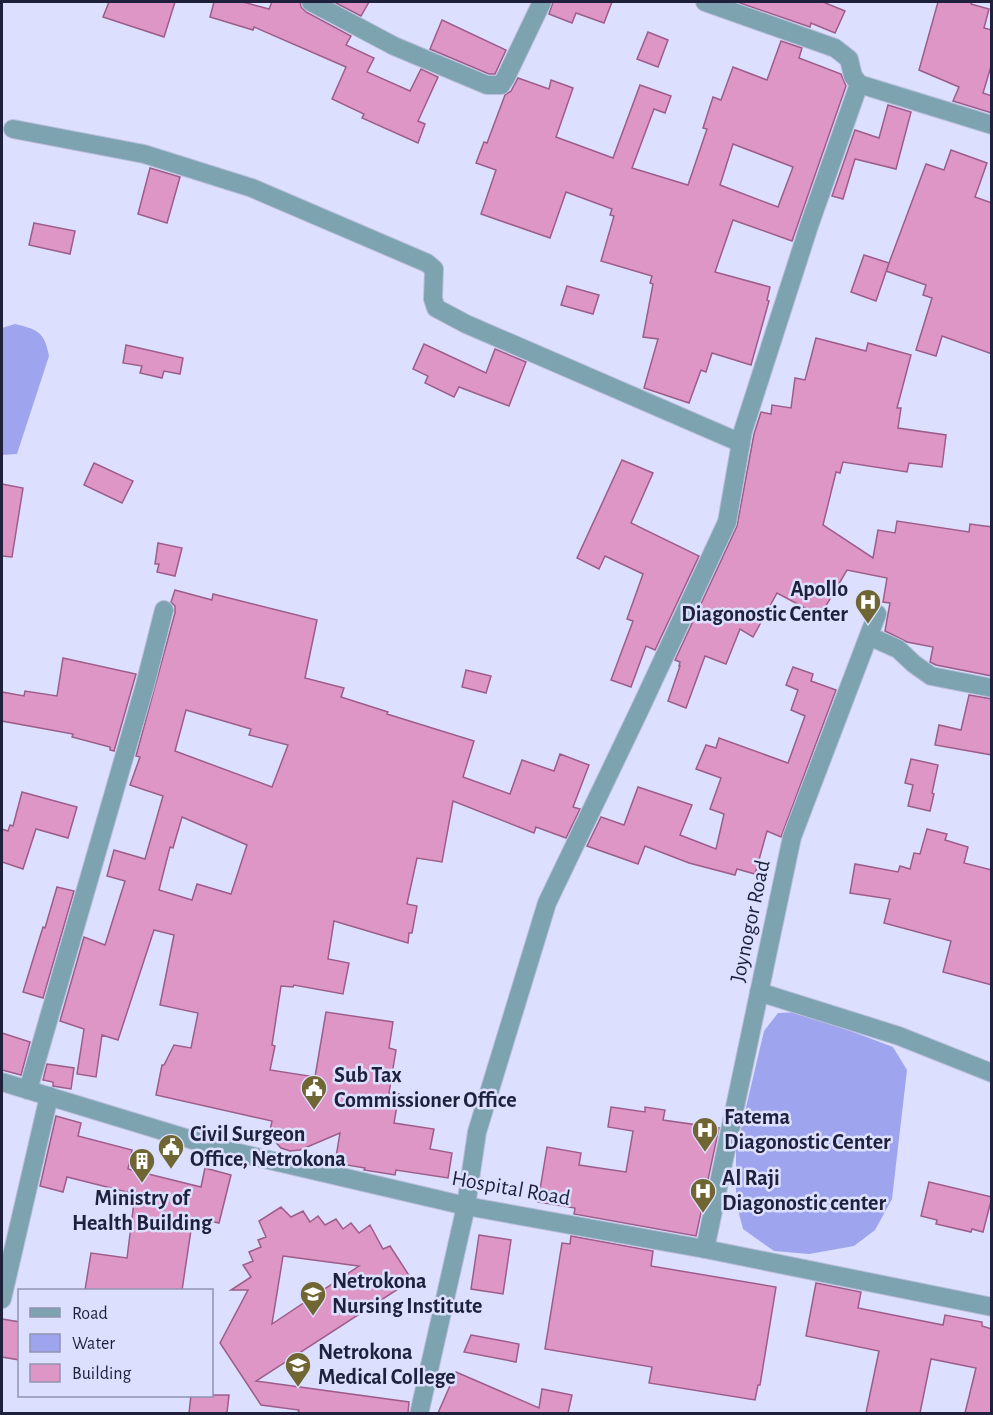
<svg xmlns="http://www.w3.org/2000/svg" width="993" height="1415" font-family="'Alegreya Sans',sans-serif">
	<style>
		.water { fill: #9ea5ee }
		.building { fill: #dd96c6; stroke: #9d5d8a; stroke-width: 1.5; fill-rule: evenodd }
		.lines { fill: none; stroke-linecap: round; stroke-linejoin: round }
		.minor-casing { stroke: #babedb; stroke-width: 20 }
		.minor { stroke: #7da3b0; stroke-width: 18 }
		.labels { text-anchor: middle; dominant-baseline: central; stroke-width: 5; stroke-linejoin: round; paint-order: stroke }
		.poi-label { font-size: 22px; font-weight: bold; fill: #1f213c; stroke: #dce0fe; text-anchor: start }
		.street-label { font-size: 22px; fill: #1f213c; stroke: #dce0fe }
	</style>
	<rect width="100%" height="100%" fill="#dce0fe"/>
	<g class="water">
		<path d="M15,324C38,330 44,331 49,356L17,454L2,455V328Z"/>
		<path d="M800,1012L893,1047L907,1070L892,1199L875,1230L854,1246L809,1254L774,1251L743,1229L736,1202V1150L764,1031L778,1013Z"/>
	</g>
	<g class="building">
		<path d="M109,2H175L164,37L103,17Z"/>
		<path d="M214,2H243L269,9L272,2H300L301,7L306,12L351,36L346,45L374,58L367,72L410,91L421,69L438,77L418,121L425,124L418,143L362,118L364,114L332,99L346,67L254,27L253,30L210,17Z"/>
		<path d="M334,2H369L361,16Z"/>
		<path d="M553,2H612L604,23L576,13L572,23L549,14Z"/>
		<path d="M737,2H823L845,11L835,33L811,23L810,27Z"/>
		<path d="M938,2H972L971,4L989,9L984,28L992,30V63L983,93L992,96V113L953,101L959,87L919,70Z"/>
		<path d="M442,20L506,50L495,74H489L430,49Z"/>
		<path d="M648,32L668,40L658,67L637,59Z"/>
		<path d="M781,41L802,48L799,58L841,74L846,86L792,241L733,220L715,272L770,287L767,300L769,301L751,365L712,353L706,372L701,370L689,403L644,388L658,339L643,337L653,284L650,283L652,276L601,261L614,216L610,215L612,209L566,192L550,238L481,214L496,170L476,163L484,142L487,143L505,95L511,91L518,78L549,89L551,80L573,88L556,137L613,158L640,85L671,96L665,113L654,109L632,168L688,185L707,129L703,128L713,97L721,100L733,67L767,80ZM733,144L793,167L778,207L720,185Z"/>
		<path d="M888,105L911,112L896,169L855,159L843,199L832,196L855,130L879,138Z"/>
		<path d="M951,150L987,163L975,197L992,203V354L942,336L936,356L916,350L932,298L923,295L926,285L886,271L926,164L944,170Z"/>
		<path d="M150,168L180,177L167,223L138,214Z"/>
		<path d="M34,223L75,231L70,254L29,245Z"/>
		<path d="M864,255L889,263L876,301L851,292Z"/>
		<path d="M567,286L599,295L593,314L561,305Z"/>
		<path d="M816,338L866,351L868,343L911,355L897,408H901L898,428L946,435L942,467L909,463L907,472L843,462L840,473L836,472L823,525L873,558L878,530L895,533L897,521L969,532L970,524L992,527V676L936,665L930,662L933,647L907,642L885,631L890,603L883,602L887,578L847,570L820,616L777,593L753,637L740,629L726,664L705,656L686,708L668,701L680,666H679L680,662L675,660L737,526L754,434L761,412L771,414L772,405L791,408L795,378L805,380Z"/>
		<path d="M424,344L486,373L495,349L526,362L509,406L459,387L454,397L425,383L428,376L413,369Z"/>
		<path d="M126,345L183,358L180,374L164,371L162,378L140,373L142,366L123,363Z"/>
		<path d="M622,460L653,473L631,523L699,556L655,650L646,646L631,687L611,680L633,621L627,619L643,574L605,556L599,569L577,558Z"/>
		<path d="M94,463L133,481L122,503L84,485Z"/>
		<path d="M2,484L23,488L12,557L2,556Z"/>
		<path d="M158,543L182,548L175,576L157,572L159,564H155Z"/>
		<path d="M175,590L212,600L213,594L317,620L305,678L344,688L341,697L388,712L387,714L474,741L463,777L510,794L522,760L554,771L560,754L589,765L573,807L580,809L566,838L536,827L534,833L453,801L442,862L417,858L407,904L417,906L412,933H409L408,943L334,921L328,959L349,963L343,994L294,985L293,987L281,986L272,1045L275,1046L270,1070L315,1077L326,1012L393,1022L389,1048L396,1050L389,1093L399,1094L394,1123L434,1129L430,1149L452,1153L448,1178L396,1170L395,1175L364,1170L365,1168L335,1163L340,1133L300,1150L290,1151L281,1148L269,1135L272,1121L156,1095L162,1065H164L174,1045L191,1048L198,1013L160,1005L174,935L154,930L118,1040L102,1035L96,1077L77,1074L84,1029L60,1021L84,937L105,945L125,881L107,876L114,850L145,859L163,796L130,785L140,757L136,756L175,613V606L171,602ZM186,710L251,729L249,735L288,745L272,787L175,751ZM182,817L247,845L231,894L197,884L192,900L159,890L170,847L173,848Z"/>
		<path d="M63,658L136,674L114,751L110,750V747L72,737L73,734L2,721V692L24,696L25,691L57,696Z"/>
		<path d="M793,667L813,674L811,681L836,690L781,837L767,831L755,874L737,869L735,875L689,863L645,846L638,864L587,846L601,817L624,825L638,787L692,805L680,835L716,849L724,814L710,809L721,778L696,769L706,745L716,748L719,738L788,763L805,716L791,710L798,690L786,685Z"/>
		<path d="M466,670L491,676L486,693L462,687Z"/>
		<path d="M969,695L992,699V755L935,745L939,725L961,730Z"/>
		<path d="M911,759L938,765L932,793L934,794L930,811L908,806L913,785L905,783Z"/>
		<path d="M22,792L77,807L68,838L36,829L23,869L2,862V829L8,831L10,825L13,826Z"/>
		<path d="M927,829L947,834L945,840L968,847L964,863L992,870V985L943,972L951,941L884,923L890,899L850,893L855,864L898,872L900,866L910,869L914,853L920,854Z"/>
		<path d="M57,887L74,891L43,998L23,992L43,927L45,928Z"/>
		<path d="M2,1033L30,1042L21,1075L2,1070Z"/>
		<path d="M47,1064L74,1068L71,1089L53,1086V1082L43,1080Z"/>
		<path d="M611,1107L645,1112V1107L665,1110L663,1120L719,1128L696,1236L574,1214L575,1208L538,1202L547,1147L581,1153L579,1165L626,1172L633,1131L608,1127Z"/>
		<path d="M56,1116L81,1123L78,1136L132,1150L128,1169L201,1187L205,1168L231,1175L219,1223L193,1217L182,1290H85L91,1253L127,1258L135,1194L67,1177L63,1192L40,1186Z"/>
		<path d="M929,1182L992,1197L983,1232L972,1229L971,1232L936,1224L937,1220L921,1216Z"/>
		<path d="M281,1207L291,1217L303,1211L310,1222L318,1216L325,1225L336,1219L343,1229L351,1223L359,1233L370,1225L383,1249L390,1246L412,1280L256,1381L409,1402L408,1413H298L299,1410L261,1405L220,1343L248,1290H231L251,1277L243,1265L253,1261L249,1252L261,1247L258,1240L266,1237L259,1221ZM283,1256L351,1265L359,1266L272,1324Z"/>
		<path d="M479,1235L511,1240L503,1294L471,1289Z"/>
		<path d="M571,1236L653,1251L651,1266L776,1287L760,1385H758L755,1400L649,1383L652,1367L545,1349L562,1243L570,1244Z"/>
		<path d="M816,1283L861,1292L858,1308L943,1325L945,1315L982,1322V1326L992,1329V1413H965L976,1368L931,1359L920,1413H866L879,1351L806,1336Z"/>
		<path d="M2,1319L20,1322V1360L2,1357Z"/>
		<path d="M471,1335L519,1344L516,1362L464,1352Z"/>
		<path d="M456,1372L539,1408L542,1389L572,1395L568,1413H438Z"/>
		<path d="M191,1395H229L227,1413H189Z"/>
	</g>
	<g class="lines">
		<g class="minor-casing">
			<g id="minor">
				<path d="M311,2L394,46L487,85H501L506,77L542,2"/>
				<path d="M705,2L835,48L849,59L853,76L859,84L992,125"/>
				<path d="M13,129L144,154L252,188L427,263L434,269L433,299L436,308L466,324L741,443"/>
				<path d="M869,636L898,649L914,664L931,676L992,688"/>
				<path d="M759,992L899,1036L992,1073"/>
				<path d="M2,1082L222,1149L466,1206L705,1249L992,1307"/>
				<path d="M28,1090L145,685L164,610"/>
				<path d="M705,1249L792,837L877,614"/>
				<path d="M2,1299L49,1096"/>
				<path d="M419,1414L466,1206L477,1132L547,903L640,709L727,522L743,431L809,226L859,84"/>
			</g>
		</g>
		<use href="#minor" class="minor"/>
	</g>
	<defs>
		<g id="hospital-pin" transform="scale(1.35)"><path d="M0 17L-7.5 6A9.5 9.5 0 1 1 7.5 6Z" fill="#706633" stroke="#dce0fe"/><path d="M-5-5h3v3.5h4V-5h3V5h-3V1.5h-4V5h-3Z" fill="#fff"/></g>
		<g id="civic-pin" transform="scale(1.35)"><path d="M0 17L-7.5 6A9.5 9.5 0 1 1 7.5 6Z" fill="#706633" stroke="#dce0fe"/><path d="M-.6-6.5H3V-4.5H.6V-3L4-1V1h2V6H-6V1h2V-1L-.6-3ZM-1.2 2.5V6h2.4V2.5Z" fill="#fff"/></g>
		<g id="building-pin" transform="scale(1.35)"><path d="M0 17L-7.5 6A9.5 9.5 0 1 1 7.5 6Z" fill="#706633" stroke="#dce0fe"/><path d="M-4-6H4V6H1V3H-1V6H-4ZM-2.5-4.3h1.7v1.8h-1.7ZM.8-4.3h1.7v1.8H.8ZM-2.5-1h1.7V.8h-1.7ZM.8-1h1.7V.8H.8Z" fill="#fff"/></g>
		<g id="university-pin" transform="scale(1.35)"><path d="M0 17L-7.5 6A9.5 9.5 0 1 1 7.5 6Z" fill="#706633" stroke="#dce0fe"/><path d="M0-5L7-2L0 1L-7-2ZM-4 1L0 2.5L4 1V4Q0 6-4 4Z" fill="#fff"/></g>
	</defs>
	<g fill-rule="evenodd">
		<use href="#hospital-pin" x="868" y="602"/>
		<use href="#civic-pin" x="314" y="1088"/>
		<use href="#hospital-pin" x="705" y="1130"/>
		<use href="#civic-pin" x="171" y="1147"/>
		<use href="#building-pin" x="142" y="1161"/>
		<use href="#hospital-pin" x="703" y="1191"/>
		<use href="#university-pin" x="313" y="1294"/>
		<use href="#university-pin" x="298" y="1365"/>
	</g>
	<g class="labels">
		<g class="poi-label">
			<text x="848" y="589" text-anchor="end">Apollo<tspan x="848" dy="25">Diagonostic Center</tspan></text>
			<text x="334" y="1075">Sub Tax<tspan x="334" dy="25">Commissioner Office</tspan></text>
			<text x="724" y="1117">Fatema<tspan x="724" dy="25">Diagonostic Center</tspan></text>
			<text x="190" y="1134">Civil Surgeon<tspan x="190" dy="25">Office, Netrokona</tspan></text>
			<text x="722" y="1178">Al Raji<tspan x="722" dy="25">Diagonostic center</tspan></text>
			<text x="142" y="1198" text-anchor="middle">Ministry of<tspan x="142" dy="25">Health Building</tspan></text>
			<text x="332" y="1281">Netrokona<tspan x="332" dy="25">Nursing Institute</tspan></text>
			<text x="318" y="1352">Netrokona<tspan x="318" dy="25">Medical College</tspan></text>
		</g>
		<g class="street-label">
			<text transform="translate(750 921) rotate(-78)">Joynogor Road</text>
			<text transform="translate(511 1188) rotate(10)">Hospital Road</text>
		</g>
	</g>
	<rect width="993" height="1415" fill="none" stroke="#1f213c" stroke-width="6"/>
	<rect x="18" y="1289" width="195" height="108" fill="#dce0fe" stroke="#9094b0" stroke-width="1.5"/>
	<rect x="30" y="1308" width="30" height="9" fill="#7da3b0" stroke="#9094b0" stroke-width="1.5"/>
	<text x="72" y="1319" font-size="18" fill="#1f213c">Road</text>
	<rect x="30" y="1334" width="30" height="18" fill="#9ea5ee" stroke="#9094b0" stroke-width="1.5"/>
	<text x="72" y="1349" font-size="18" fill="#1f213c">Water</text>
	<rect x="30" y="1364" width="30" height="18" fill="#dd96c6" stroke="#9094b0" stroke-width="1.5"/>
	<text x="72" y="1379" font-size="18" fill="#1f213c">Building</text>
</svg>
